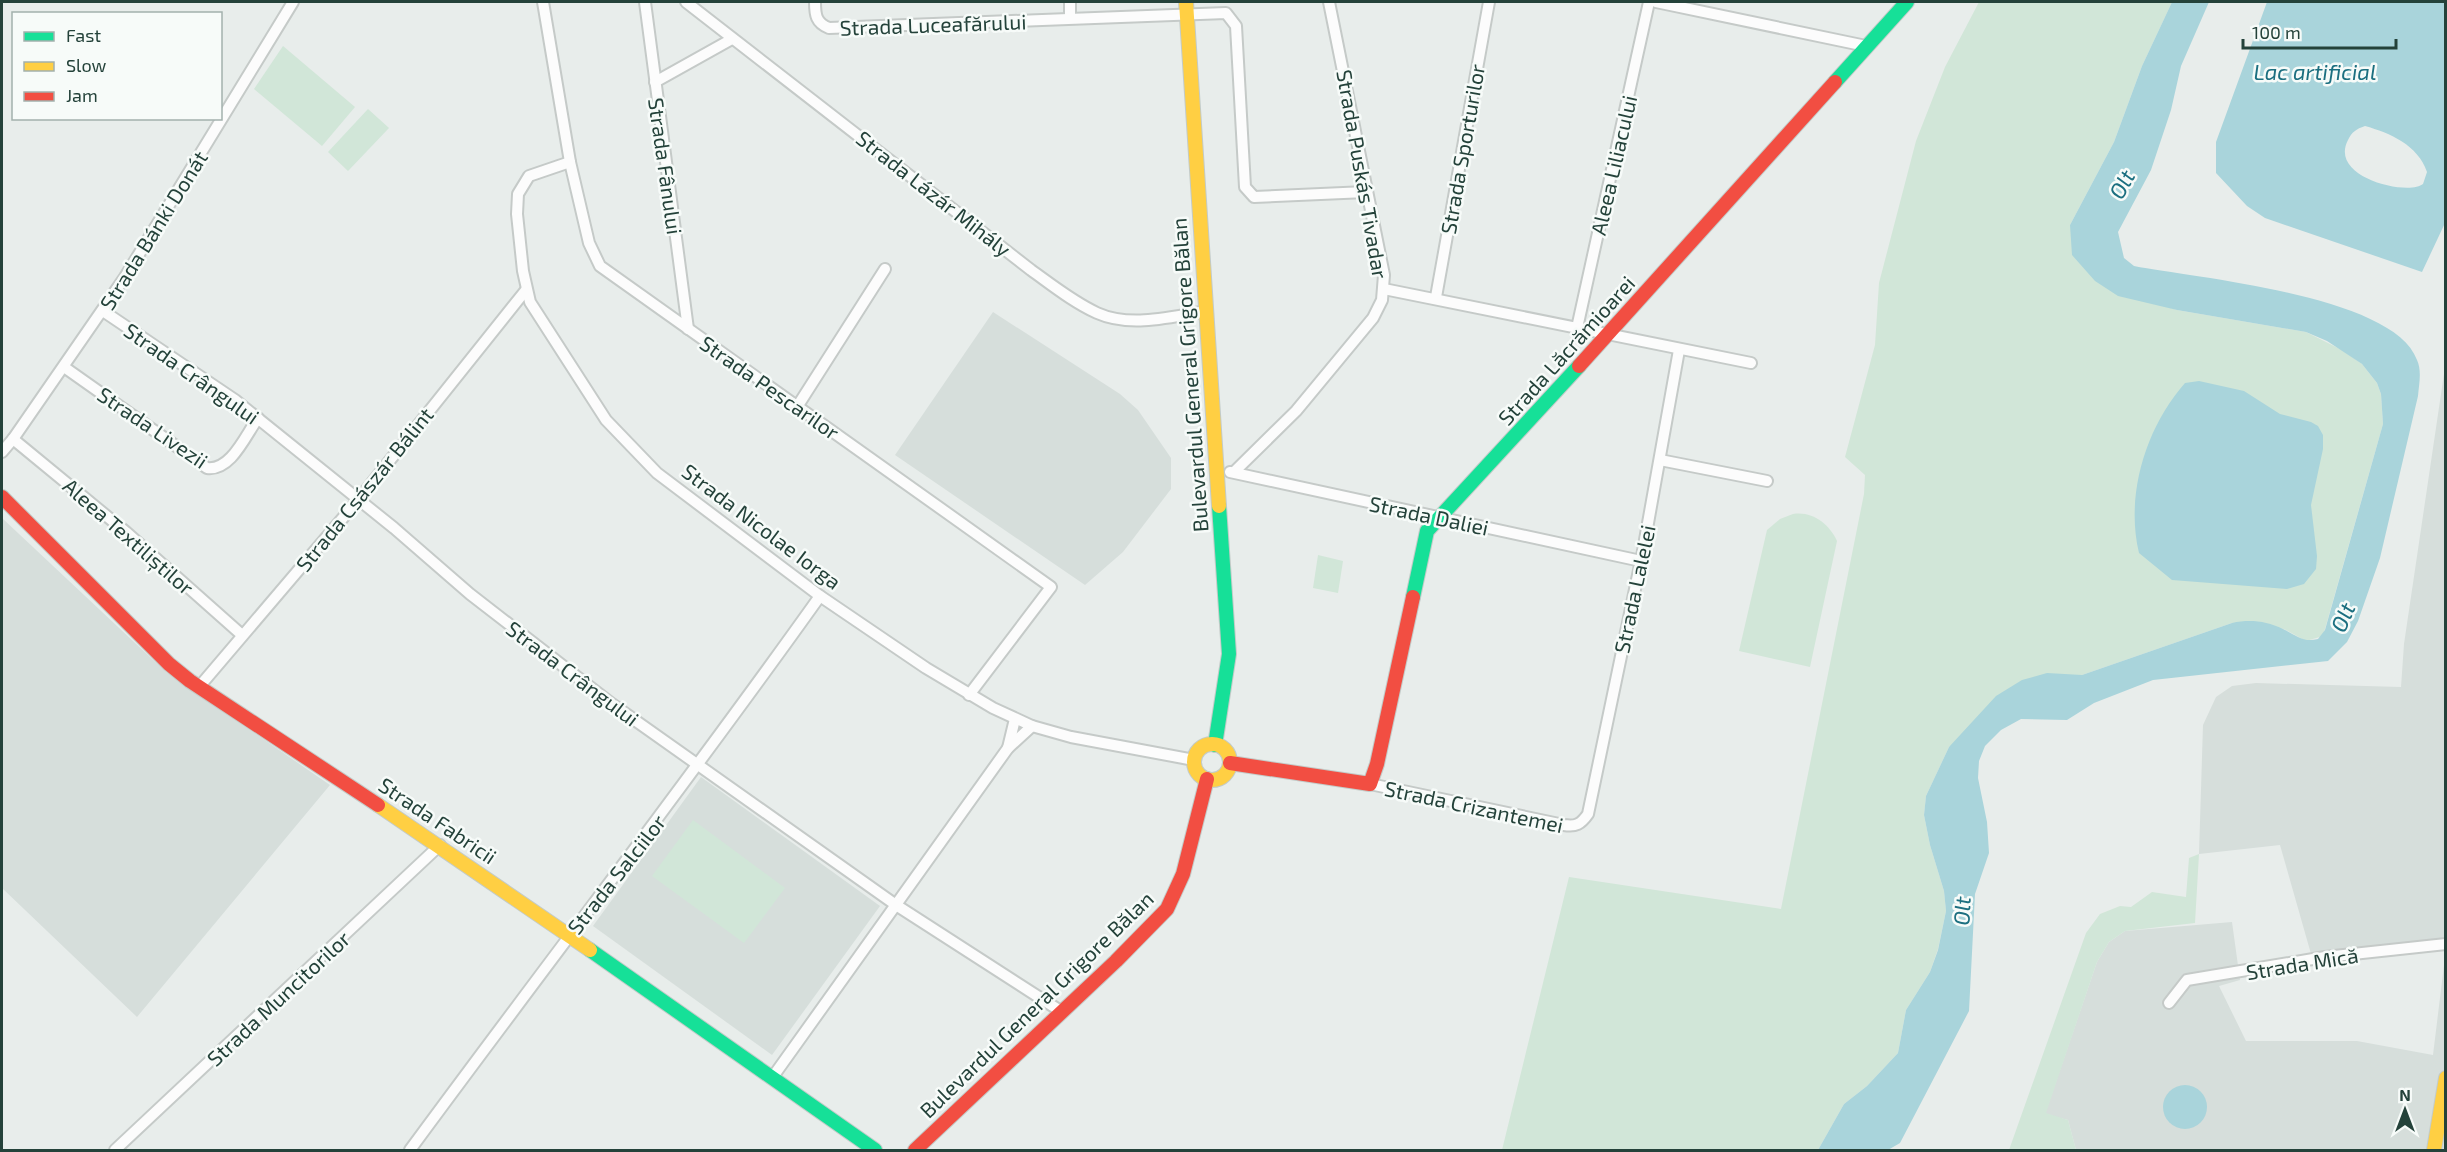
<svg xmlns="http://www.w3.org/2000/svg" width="2447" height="1152" font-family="'Exo 2',sans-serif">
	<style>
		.built { fill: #d6dedb }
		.green { fill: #d1e6d8 }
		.water { fill: #a9d4db; fill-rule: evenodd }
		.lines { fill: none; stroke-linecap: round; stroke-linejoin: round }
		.street-casing { stroke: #c5cac8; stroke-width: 14 }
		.fast-casing { stroke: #c3cbc8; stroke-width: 16 }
		.slow-casing { stroke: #c3cbc8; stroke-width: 16 }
		.jam-casing { stroke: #c3cbc8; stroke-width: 16 }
		.street { stroke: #fcfcfc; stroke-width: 10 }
		.fast { stroke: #16e098; stroke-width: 14 }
		.slow { stroke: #ffcf43; stroke-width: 14 }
		.jam { stroke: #f24e42; stroke-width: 14 }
		.labels { text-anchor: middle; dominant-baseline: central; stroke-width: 5; stroke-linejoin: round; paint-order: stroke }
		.street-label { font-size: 21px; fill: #24423a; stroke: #f7fbf9 }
		.water-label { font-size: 22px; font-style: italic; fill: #1c6f80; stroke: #f7fbf9 }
	</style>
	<rect width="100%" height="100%" fill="#e8edeb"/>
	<g class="built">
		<path d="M993,312L1120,394L1138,410L1171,458V489L1123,552L1085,585L895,455Z"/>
		<path d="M2445,367V948L2357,957L2315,968L2280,845L2199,854L2203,725L2216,697L2232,686L2256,683L2401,687L2404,644Z"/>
		<path d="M2,518L166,672L330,785L137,1017L2,888Z"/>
		<path d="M701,777L880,906L772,1055L593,926Z"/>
		<path d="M2232,922L2240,980L2219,986L2246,1041H2357L2433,1055L2445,957V1150H2076L2068,1120L2045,1114L2097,962L2109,942L2125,931Z"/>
	</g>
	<g class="green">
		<path d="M1979,2H2172L2142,66L2114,142L2070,225L2148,301L2177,310L2306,332L2342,350L2362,364L2377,383L2381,394L2383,424L2323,636L2306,641L2284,629L2232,623L2082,675H2067L1949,747L1926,796L1924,815L1930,845L1944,891L1946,911L1938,949L1930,972L1906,1010L1898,1053L1867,1086L1844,1104L1818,1150H1502L1569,877L1781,909L1864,494L1865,475L1845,457L1875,345L1879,283L1916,141L1945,67Z"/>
		<path d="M283,46L355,107L322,146L254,89Z"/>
		<path d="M368,109L389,128L348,171L328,152Z"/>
		<path d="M1793,514C1813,511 1829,524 1837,541L1810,667L1739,651L1767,530L1780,519Z"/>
		<path d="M1318,555L1343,561L1338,593L1313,588Z"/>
		<path d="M693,820L785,888L744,943L652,876Z"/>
		<path d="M2199,854L2195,923L2125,931L2109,942L2097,962L2046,1113L2068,1120L2076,1150H2009L2086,933L2100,914L2120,906L2131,907L2152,892L2186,897L2189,858Z"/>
	</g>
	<g class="water">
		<path d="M2172,2H2209L2181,66L2171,110L2151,170L2118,232L2124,258L2134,266C2195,278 2394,295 2417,360C2422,371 2419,384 2418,396L2380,558L2358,621L2347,642L2328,661L2153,680L2094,703L2067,720L2021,719L2001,730L1985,746L1979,761L1978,778L1987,822L1989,853L1975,894L1969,1011L1900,1143L1888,1150H1818L1844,1104L1867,1086L1898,1053L1906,1010L1930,972L1938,950L1946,911L1944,891L1930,845L1924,815L1926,796L1949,747L1996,696L2022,680L2047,673L2082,675L2232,623C2250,619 2266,621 2283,629C2296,635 2303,643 2318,639L2325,630L2383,424L2381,394L2377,383L2362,364L2327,341L2306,332L2177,310L2118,296L2095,281L2072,255L2070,225L2114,142L2142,66Z"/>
		<path d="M2267,2H2445V223L2422,272L2265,218L2247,206L2216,173V142ZM2365,126C2390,133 2418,145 2427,172L2423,184C2409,196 2328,178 2348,140C2352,132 2356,129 2365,126Z"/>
		<path d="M2199,381L2244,391L2280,414L2311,422L2318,426L2323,435V449L2311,505L2317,556L2316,569L2304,584L2287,589L2172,580L2139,553C2125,495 2146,427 2185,383Z"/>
		<circle cx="2185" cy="1107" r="22"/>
	</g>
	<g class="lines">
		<g class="street-casing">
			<g id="street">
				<path d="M543,2L570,162L589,243L600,266L1051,587L969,695"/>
				<path d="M645,2L688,329"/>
				<path d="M686,2L1031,270C1052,285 1073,302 1097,313C1130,328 1172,317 1206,311"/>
				<path d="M815,2C815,15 816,23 829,28L1226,13L1236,26L1245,187L1254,197L1366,192"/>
				<path d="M1070,2V18"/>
				<path d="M1656,2L1866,46"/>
				<path d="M655,82L732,39"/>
				<path d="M570,162L529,176L518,194L517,214L523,271L530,302L606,420L657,473L820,596L926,668L993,708L1032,726L1071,737L1194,760"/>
				<path d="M1384,289L1751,363"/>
				<path d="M1436,297L1489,2"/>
				<path d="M103,311L235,400L394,528L470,594L612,704L896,905L1062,1012"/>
				<path d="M1577,328L1649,2"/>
				<path d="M64,367L207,468C231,471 245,436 258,418"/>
				<path d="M797,407L885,269"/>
				<path d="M13,439L126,532L242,635"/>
				<path d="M2,452L13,439L125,277L293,2"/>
				<path d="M1660,460L1767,481"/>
				<path d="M1230,472L1641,561"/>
				<path d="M1234,472L1296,411L1373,318L1382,300L1384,275L1329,2"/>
				<path d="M199,687L359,499L526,290"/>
				<path d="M1008,748L1015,719"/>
				<path d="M1370,784L1564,825C1576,827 1581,824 1588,814L1643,551L1679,350"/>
				<path d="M2169,1003L2187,980L2325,957L2446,944"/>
				<path d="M772,1078L1008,748L1032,726"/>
				<path d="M115,1150L440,845"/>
				<path d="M410,1150C546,965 687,783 820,596"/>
			</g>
		</g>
		<g class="fast-casing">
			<g id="fast">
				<path d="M1835,82L1907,2"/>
				<path d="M1413,597L1427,531L1579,366"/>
				<path d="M1215,745L1229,654L1219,506"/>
				<path d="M590,950L875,1150"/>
			</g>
		</g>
		<g class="slow-casing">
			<g id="slow">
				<path d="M1186,2L1219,506"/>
				<circle cx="1212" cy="762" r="18"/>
				<path d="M378,805L590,950"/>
				<path d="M2434,1150L2446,1078"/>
			</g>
		</g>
		<g class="jam-casing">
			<g id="jam">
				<path d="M1579,366L1835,82"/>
				<path d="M2,497L169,664L190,681L378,805"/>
				<path d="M1230,763L1370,784L1377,764L1413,597"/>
				<path d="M915,1150L1116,961L1167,909L1183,874L1207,779"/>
			</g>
		</g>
		<use href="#street" class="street"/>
		<use href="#fast" class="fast"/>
		<use href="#slow" class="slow"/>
		<use href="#jam" class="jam"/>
	</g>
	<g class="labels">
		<g class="street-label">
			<text transform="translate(933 24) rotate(-2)">Strada Luceafărului</text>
			<text transform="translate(1462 149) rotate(-80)">Strada Sporturilor</text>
			<text transform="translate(1613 165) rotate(-77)">Aleea Liliacului</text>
			<text transform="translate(666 166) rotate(82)">Strada Fânului</text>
			<text transform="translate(1363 174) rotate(80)">Strada Puskás Tivadar</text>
			<text transform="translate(934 193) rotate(38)">Strada Lázár Mihály</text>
			<text transform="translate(153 230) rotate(-58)">Strada Bánki Donát</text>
			<text transform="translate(1566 350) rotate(-48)">Strada Lăcrămioarei</text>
			<text transform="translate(192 373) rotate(35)">Strada Crângului</text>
			<text transform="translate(1189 375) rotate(-94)">Bulevardul General Grigore Bălan</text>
			<text transform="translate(770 387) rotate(35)">Strada Pescarilor</text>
			<text transform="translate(153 427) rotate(34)">Strada Livezii</text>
			<text transform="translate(364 489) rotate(-51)">Strada Császár Bálint</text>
			<text transform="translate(1429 515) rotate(12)">Strada Daliei</text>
			<text transform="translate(762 526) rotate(37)">Strada Nicolae Iorga</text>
			<text transform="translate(129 536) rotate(41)">Aleea Textiliștilor</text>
			<text transform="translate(1634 589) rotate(-78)">Strada Lalelei</text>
			<text transform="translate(573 673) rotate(37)">Strada Crângului</text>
			<text transform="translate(1474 806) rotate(12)">Strada Crizantemei</text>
			<text transform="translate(438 820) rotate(34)">Strada Fabricii</text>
			<text transform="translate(616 874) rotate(-52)">Strada Salciilor</text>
			<text transform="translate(2302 963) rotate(-9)">Strada Mică</text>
			<text transform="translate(278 998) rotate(-43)">Strada Muncitorilor</text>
			<text transform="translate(1036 1004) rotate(-44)">Bulevardul General Grigore Bălan</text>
		</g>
		<g class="water-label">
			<text x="2315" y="71">Lac artificial</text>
			<text transform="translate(2121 184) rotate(-62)">Olt</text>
			<text transform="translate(2342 617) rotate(-67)">Olt</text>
			<text transform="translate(1961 911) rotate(-87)">Olt</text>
		</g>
	</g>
	<rect width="2447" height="1152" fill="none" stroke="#24423a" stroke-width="6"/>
	<rect x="12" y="12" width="210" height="108" fill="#f7fbf9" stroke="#a3b1ad" stroke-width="1.5"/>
	<rect x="24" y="32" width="30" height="9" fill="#16e098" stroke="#a3b1ad" stroke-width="1.5"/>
	<text x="66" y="42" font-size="18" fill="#24423a">Fast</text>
	<rect x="24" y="62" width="30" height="9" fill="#ffcf43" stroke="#a3b1ad" stroke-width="1.5"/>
	<text x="66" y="72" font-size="18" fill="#24423a">Slow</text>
	<rect x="24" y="92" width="30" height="9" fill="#f24e42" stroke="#a3b1ad" stroke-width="1.5"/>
	<text x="66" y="102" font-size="18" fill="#24423a">Jam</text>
	<g transform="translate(2405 1110)" stroke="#f7fbf9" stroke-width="4.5" paint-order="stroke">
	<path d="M0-4.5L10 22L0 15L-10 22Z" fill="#24423a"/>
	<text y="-9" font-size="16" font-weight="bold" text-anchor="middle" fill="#24423a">N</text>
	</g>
	<path d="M2243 39v9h153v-9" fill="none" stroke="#24423a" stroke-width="3"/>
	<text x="2252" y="39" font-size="18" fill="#24423a" stroke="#f7fbf9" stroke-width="4.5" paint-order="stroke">100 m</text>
</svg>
